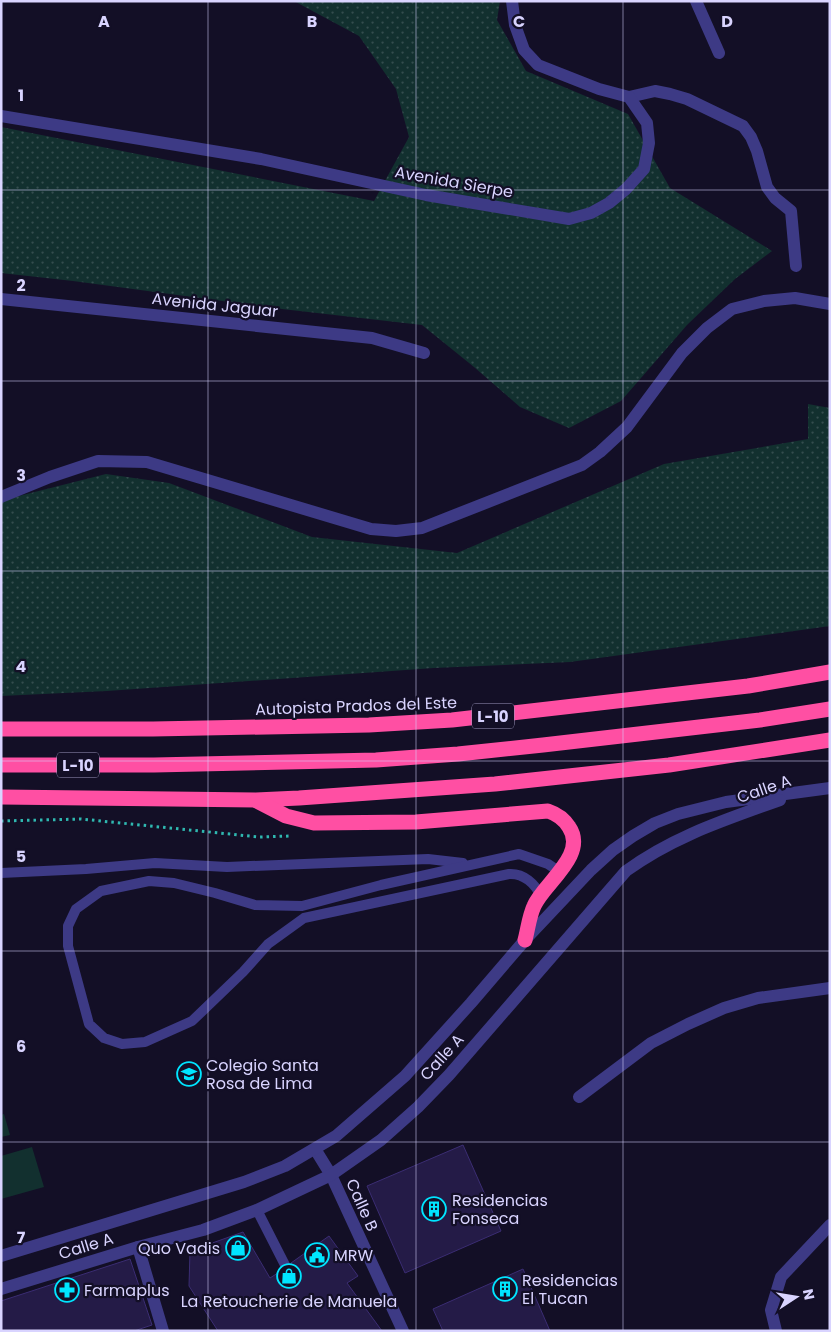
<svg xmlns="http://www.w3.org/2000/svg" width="831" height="1332" font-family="Poppins,sans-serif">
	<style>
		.grass { fill: url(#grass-dots) }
		.green { fill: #12302f }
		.building { fill: #241b47; stroke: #3b2d73 }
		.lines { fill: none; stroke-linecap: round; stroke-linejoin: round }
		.path { stroke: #2fb8b0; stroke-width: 3; stroke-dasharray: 2.5 4; stroke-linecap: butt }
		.lane { stroke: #3d3a85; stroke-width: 10 }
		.street { stroke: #3d3a85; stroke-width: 12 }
		.highway { stroke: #ff4fa3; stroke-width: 15 }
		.grid { fill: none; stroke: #d9d4ff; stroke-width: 1; stroke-opacity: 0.55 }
		.labels { text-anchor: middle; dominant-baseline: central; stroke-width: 4.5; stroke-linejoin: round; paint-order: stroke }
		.shield { fill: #130f26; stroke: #9e99be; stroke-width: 1 }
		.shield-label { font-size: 15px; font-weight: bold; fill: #d9d4ff }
		.street-label { font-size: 16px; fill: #d9d4ff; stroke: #130f26 }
		.poi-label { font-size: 16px; fill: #d9d4ff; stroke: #130f26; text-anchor: start }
		.grid-label { font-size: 16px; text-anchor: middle; font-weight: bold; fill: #d9d4ff; stroke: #130f26; stroke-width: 4.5; stroke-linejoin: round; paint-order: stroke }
	</style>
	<defs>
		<pattern id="grass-dots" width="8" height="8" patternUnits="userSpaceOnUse" patternTransform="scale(1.25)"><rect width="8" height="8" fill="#12302f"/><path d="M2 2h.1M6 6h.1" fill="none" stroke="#344d4e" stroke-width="1.8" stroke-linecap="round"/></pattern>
	</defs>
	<rect width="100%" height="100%" fill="#130f26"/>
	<g class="grass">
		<path d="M294,1H500L497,20L526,71L628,114L670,188L772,251L735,279L687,325L621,401L569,428L520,407L474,367L422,325L282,309L73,281L1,273V127L374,201L409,137L396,89L359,36Z"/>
		<path d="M808,404L830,408V626L570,662L434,668L107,691L1,696V501L3,500L106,474L169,483L312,537L457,553L664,464L808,439Z"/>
	</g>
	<g class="green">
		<path d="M4,1114L10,1135L1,1137V1115Z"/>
		<path d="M32,1147L44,1187L1,1199V1156Z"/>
	</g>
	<g class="building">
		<path d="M463,1145L501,1231L405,1273L367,1186Z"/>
		<path d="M243,1232L270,1278L281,1271H289L291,1268V1263L329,1236L358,1276L347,1283L382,1331H218L189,1286L190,1251Z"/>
		<path d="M130,1259L152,1325L134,1331H1V1301Z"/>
		<path d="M523,1269L550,1331H443L433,1309Z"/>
	</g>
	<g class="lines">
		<path class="path" d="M1,821L81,819L259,837L290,836"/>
		<g class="lane">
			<path d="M1,873L86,869L155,863L227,867L428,859L463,863"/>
			<path d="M541,896C535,884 524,873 509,874L304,918L268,944L243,972L192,1021L145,1042L122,1044L104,1038L89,1024L68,946V926L76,909L101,891L149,881L174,883L215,893L255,905L302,906L381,885L519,854L548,864L554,868L562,869"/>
			<path d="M257,1210L285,1265"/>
		</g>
		<g class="street">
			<path d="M696,1L719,53"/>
			<path d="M629,97L655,91L670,94L687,99L743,126L751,137L757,151L767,187L775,198L791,211L796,266"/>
			<path d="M1,116L261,159L426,195L569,219L591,213L609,203L626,189L644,169L649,143L647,123L629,97L599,89L538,65L524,50L515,25L512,1"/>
			<path d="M1,299L372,338L424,353"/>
			<path d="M1,497L50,477L98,461L147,462L371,529L396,531L422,528L582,465L600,452L627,427L682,353L707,328L732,309L764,301L795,298L830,304"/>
			<path d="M579,1097L651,1043L688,1024L724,1008L758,998L830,988"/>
			<path d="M315,1149L331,1175L403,1331"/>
			<path d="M138,1247L163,1331"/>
			<path d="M1,1256L244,1182L285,1166L336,1136L405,1076L471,1003L525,940L591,870L613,850L633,836L655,823L678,814L726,802L830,788"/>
			<path d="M1,1289L138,1247L203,1230L257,1210L331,1175L381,1140L418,1107L449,1075L626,871C674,836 725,820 780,800"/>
			<path d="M776,1331L771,1310L781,1277L830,1225"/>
		</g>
		<g class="highway">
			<path d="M1,729H153L369,725L452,720L748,686L830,672"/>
			<path d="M1,765H154L376,760L458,754L543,745L760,720L830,709"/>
			<path d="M1,797L256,800L299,798L495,784L669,765L830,740"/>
			<path d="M257,801L286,816L314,823L416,822L548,811C557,814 564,819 569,827C588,855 543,884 534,906C529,917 528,929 525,940"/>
		</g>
	</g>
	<path class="grid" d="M208,1V1331M416,1V1331M623,1V1331M1,190H830M1,381H830M1,571H830M1,761H830M1,951H830M1,1142H830"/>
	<defs>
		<g id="school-ring" transform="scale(1.25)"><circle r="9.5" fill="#130f26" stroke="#00e5ff" stroke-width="1.5"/><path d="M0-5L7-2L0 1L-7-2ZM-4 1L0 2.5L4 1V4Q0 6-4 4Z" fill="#00e5ff"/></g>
		<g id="building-ring" transform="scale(1.25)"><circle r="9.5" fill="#130f26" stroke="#00e5ff" stroke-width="1.5"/><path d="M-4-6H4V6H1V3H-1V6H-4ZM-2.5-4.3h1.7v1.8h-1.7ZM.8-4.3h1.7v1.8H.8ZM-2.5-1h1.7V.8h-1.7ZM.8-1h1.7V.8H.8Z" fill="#00e5ff"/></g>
		<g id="shop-ring" transform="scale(1.25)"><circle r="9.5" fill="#130f26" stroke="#00e5ff" stroke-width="1.5"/><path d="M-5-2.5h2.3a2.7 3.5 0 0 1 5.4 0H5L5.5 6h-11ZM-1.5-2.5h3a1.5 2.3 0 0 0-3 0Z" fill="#00e5ff"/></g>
		<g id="civic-ring" transform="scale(1.25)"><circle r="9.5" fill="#130f26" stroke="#00e5ff" stroke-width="1.5"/><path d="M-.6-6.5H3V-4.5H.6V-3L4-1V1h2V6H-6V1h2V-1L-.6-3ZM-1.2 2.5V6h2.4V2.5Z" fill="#00e5ff"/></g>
		<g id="pharmacy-ring" transform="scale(1.25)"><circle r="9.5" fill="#130f26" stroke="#00e5ff" stroke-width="1.5"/><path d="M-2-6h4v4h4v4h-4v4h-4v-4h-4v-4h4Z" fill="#00e5ff"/></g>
	</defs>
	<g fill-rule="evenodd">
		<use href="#school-ring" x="189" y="1074"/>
		<use href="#building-ring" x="434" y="1209"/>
		<use href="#shop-ring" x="238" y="1248"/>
		<use href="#civic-ring" x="317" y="1255"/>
		<use href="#shop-ring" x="289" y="1276"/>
		<use href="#building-ring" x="505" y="1289"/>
		<use href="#pharmacy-ring" x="67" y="1290"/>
	</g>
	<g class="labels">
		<g class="shield">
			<rect x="472" y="703.5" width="42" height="25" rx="4"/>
			<rect x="57" y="752.5" width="42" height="25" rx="4"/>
		</g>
		<g class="shield-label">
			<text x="493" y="716">L-10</text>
			<text x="78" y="765">L-10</text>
		</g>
		<g class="street-label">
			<text transform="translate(454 182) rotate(10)">Avenida Sierpe</text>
			<text transform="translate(215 305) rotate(6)">Avenida Jaguar</text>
			<text transform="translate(356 706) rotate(-2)">Autopista Prados del Este</text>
			<text transform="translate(764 789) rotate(-19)">Calle A</text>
			<text transform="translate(442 1057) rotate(-48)">Calle A</text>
			<text transform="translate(362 1205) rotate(66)">Calle B</text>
			<text transform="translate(86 1246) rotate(-17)">Calle A</text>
		</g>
		<g class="poi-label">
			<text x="206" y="1065">Colegio Santa<tspan x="206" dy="18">Rosa de Lima</tspan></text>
			<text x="452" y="1200">Residencias<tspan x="452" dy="18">Fonseca</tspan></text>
			<text x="220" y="1248" text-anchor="end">Quo Vadis</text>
			<text x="334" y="1255">MRW</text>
			<text x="522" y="1280">Residencias<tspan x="522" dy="18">El Tucan</tspan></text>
			<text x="84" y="1290">Farmaplus</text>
			<text x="289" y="1301" text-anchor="middle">La Retoucherie de Manuela</text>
		</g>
	</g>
	<g class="grid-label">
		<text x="104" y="27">A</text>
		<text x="312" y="27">B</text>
		<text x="519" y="27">C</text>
		<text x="727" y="27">D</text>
		<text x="21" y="101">1</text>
		<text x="21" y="291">2</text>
		<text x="21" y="481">3</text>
		<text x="21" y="672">4</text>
		<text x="21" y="862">5</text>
		<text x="21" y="1052">6</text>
		<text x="21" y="1243">7</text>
	</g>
	<rect width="831" height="1332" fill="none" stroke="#d9d4ff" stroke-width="5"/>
	<g transform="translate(796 1297) rotate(78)" stroke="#130f26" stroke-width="4" paint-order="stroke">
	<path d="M0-4L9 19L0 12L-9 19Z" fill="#d9d4ff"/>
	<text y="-8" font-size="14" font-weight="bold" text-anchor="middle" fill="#d9d4ff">N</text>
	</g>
</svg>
